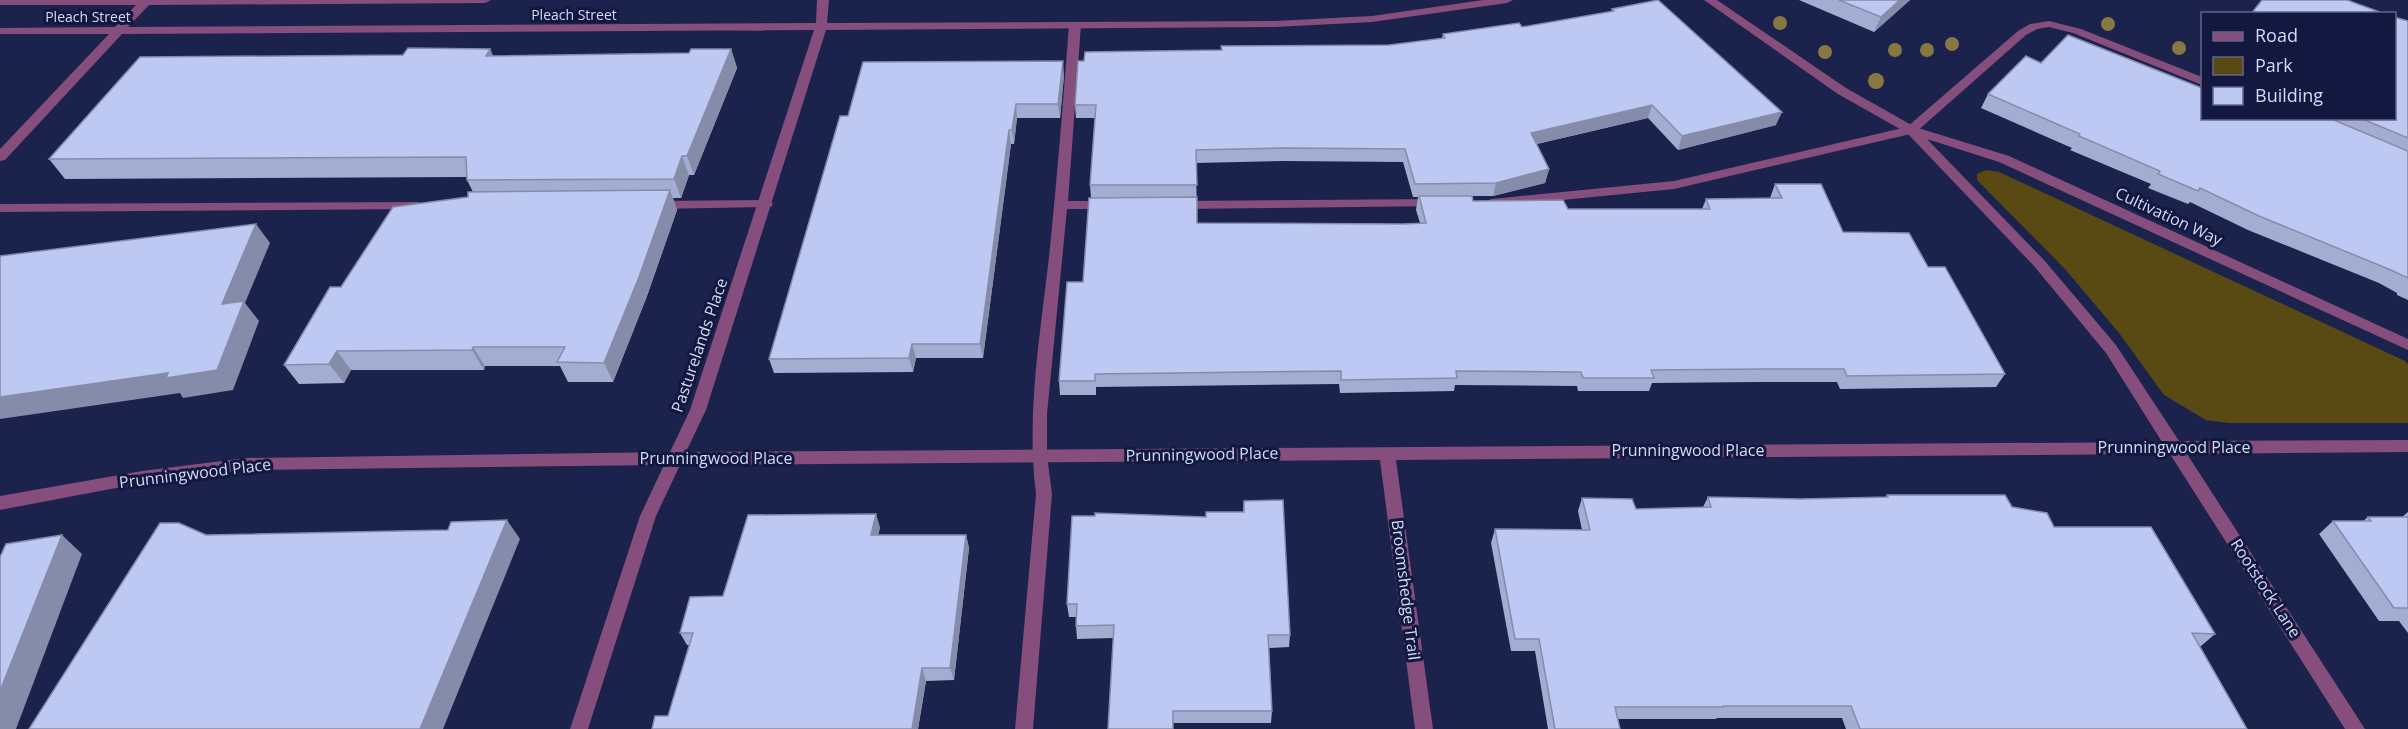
<svg xmlns="http://www.w3.org/2000/svg" width="2408" height="729" font-family="'Open Sans',sans-serif">
	<style>
		.green { fill: #584a12 }
		.lines { fill: none; stroke-linecap: round; stroke-linejoin: round }
		.service { fill: #854e7c; fill-rule: evenodd }
		.minor { fill: #854e7c; fill-rule: evenodd }
		.tree { fill: #877742 }
		.wall { fill: #a3acd1; fill-rule: evenodd }
		.shaded-wall { fill: #848caa }
		.building { fill: #bdc8f3; stroke: #848caa; stroke-width: 1.5 }
		.labels { text-anchor: middle; dominant-baseline: central; stroke-width: 6; stroke-linejoin: round; paint-order: stroke }
		.far-street-label { font-size: 14px; fill: #d3dbf6; stroke: #131841 }
		.street-label { font-size: 16px; fill: #d3dbf6; stroke: #131841 }
	</style>
	<rect width="100%" height="100%" fill="#1b224c"/>
	<path class="green" d="M1986,170L1999,172L2405,361L2408,364V423H2228L2206,420L2164,395L2119,333L2065,269L1977,180V174Z"/>
	<g class="lines">
		<g class="service">
			<path d="M2049,21L2081,29L2202,77V85L2073,33L2049,27L2037,29L2026,35L1915,133L1674,189L1491,207L1484,203L1491,199L1674,181L1907,127L2018,31L2030,24Z"/>
			<path d="M1075,22L1081,25L1068,201H1110L1117,205L1110,209H1067L1047,414V455L1052,494L1033,729H1015L1036,494C1026,415 1040,336 1049,257C1057,180 1063,103 1069,25Z"/>
			<path d="M1437,199L1444,203L1442,206L1179,209L1172,205L1179,201Z"/>
			<path d="M766,200L771,201L773,204L771,207L657,209L650,205L657,201Z"/>
			<path d="M417,202L422,203L424,206L422,209L0,212V204Z"/>
		</g>
		<path class="minor" d="M0,0H491L485,3L149,5L128,27L816,23L817,0H829L827,23L1275,21L1372,16L1483,0H1513L1507,3L1372,22L1275,27L826,30L706,410L686,452L2162,442L2106,353L2034,266L1907,133L1838,94L1704,0H1717L1846,88L1915,127L2009,156L2408,339V350L1999,162L1927,139L2044,260L2116,345L2179,441L2408,440V452L2187,454L2365,729H2345L2170,454L1396,460L1433,729H1415L1380,460L680,465L656,516L588,729H570L640,516L664,465L246,470L142,483L0,510V496L142,471L246,458L670,452L690,410L814,30L122,34L5,160L0,161V149L109,34H0V28L115,27L136,5H0Z"/>
	</g>
	<g class="tree">
		<circle cx="1780" cy="23" r="7"/>
		<circle cx="2108" cy="24" r="7"/>
		<circle cx="1952" cy="44" r="7"/>
		<circle cx="2179" cy="48" r="7"/>
		<circle cx="1895" cy="50" r="7"/>
		<circle cx="1927" cy="50" r="7"/>
		<circle cx="1825" cy="52" r="7"/>
		<circle cx="1876" cy="81" r="8"/>
	</g>
	<g class="wall">
		<path d="M1799,0H1910L1874,32Z"/>
		<path d="M1612,9L1776,125L1678,150L1648,118L1537,144L1549,169L1545,183L1493,196H1472L1473,201L1568,209H1702L1706,199L1770,198L1775,184L1843,232L1928,267L2005,374L1996,387L1840,389L1837,382H1757L1652,383L1649,391H1578L1577,386L1455,385L1454,391L1340,393L1339,384L1096,387V395H1060L1059,381L1083,282L1091,198L1090,185L1095,118H1076L1075,105L1389,45L1442,38L1443,34L1522,27L1611,12ZM1284,161L1403,162L1413,197H1418L1416,210L1420,223L1403,224L1197,223L1196,163Z"/>
		<path d="M2408,21V300L2397,295V293L2379,283L2248,230L2190,202L2188,204L2148,188L2151,184L2070,150L2072,148L1981,108L1988,94L2041,63L2202,118H2394Z"/>
		<path d="M490,49L493,56L689,53L731,49L737,68L694,175H689L681,198H673L677,210L647,296L613,382H568L560,366H485L484,370H351L344,383L299,384L284,365L341,287L468,197L473,192L467,180V177L65,179L49,159L403,55Z"/>
		<path d="M1064,75L1060,118H1017L1014,144H1011L983,358H916L913,372L774,373L769,359L848,116Z"/>
		<path d="M1887,495L2012,507L2054,527L2215,634L2201,646H2200L2247,729H1846L1842,718H1717L1716,719H1617L1620,729H1548L1535,651H1511L1491,543L1495,529L1582,530L1578,511L1582,498L1636,509L1703,507L1708,497L1801,499L1886,497Z"/>
		<path d="M1244,501L1290,635L1289,647L1269,648L1272,711L1271,723H1174L1113,638L1077,639L1076,626V617H1069L1067,604L1206,517L1243,512Z"/>
		<path d="M2408,512V633L2399,621H2379L2319,534L2333,521H2363L2368,517H2402Z"/>
		<path d="M880,527L878,535H966L969,548L954,680L926,681L918,729H652L668,716L689,645H687L680,633L723,596Z"/>
	</g>
	<g class="shaded-wall">
		<path d="M1900,0H1910L1874,32L1881,17Z"/>
		<path d="M490,49L499,68L486,56Z"/>
		<path d="M731,49L737,68L694,175L687,156Z"/>
		<path d="M1063,61L1064,75L1060,118L1058,104Z"/>
		<path d="M1016,104L1017,118L1014,144L1012,130Z"/>
		<path d="M1652,105L1648,118L1528,146L1531,133Z"/>
		<path d="M1782,112L1776,125L1678,150L1682,136Z"/>
		<path d="M1009,130L1011,144L983,358L980,344Z"/>
		<path d="M682,156L689,175L681,198L674,179Z"/>
		<path d="M1549,169L1545,183L1493,196L1496,183Z"/>
		<path d="M670,190L677,210L647,296L613,382L604,363Z"/>
		<path d="M256,224L270,243L245,303L259,321L233,390L183,398L180,393L0,419V397L222,304Z"/>
		<path d="M912,344L916,358L913,372L909,358Z"/>
		<path d="M473,347L485,366L484,370L472,350Z"/>
		<path d="M337,351L351,370L344,383L329,364Z"/>
		<path d="M876,514L880,527L876,548L871,535Z"/>
		<path d="M507,520L520,539L443,729H420Z"/>
		<path d="M62,535L82,554L16,729H0V691Z"/>
		<path d="M966,535L969,548L954,680L950,668Z"/>
		<path d="M922,668L926,681L918,729H912Z"/>
	</g>
	<g class="building">
		<path d="M1658,0L1782,112L1682,136L1652,105L1531,133L1549,169L1496,183L1415,184L1405,149L1285,148L1196,150L1197,185H1090L1096,105H1075L1078,61H1084L1085,52L1222,50L1221,46L1389,45L1445,38L1443,34L1519,23L1522,27L1614,11L1612,9Z"/>
		<path d="M1839,0H1900L1881,17Z"/>
		<path d="M2262,0H2347L2385,14H2251Z"/>
		<path d="M2394,17L2408,21V138L2360,118H2394Z"/>
		<path d="M2068,35L2202,88V118H2329L2408,151V278L2391,270L2259,216L2200,188L2198,191L2158,174L2160,171L2079,136L2080,134L1988,94L2026,56L2041,63Z"/>
		<path d="M408,48L490,49L486,56L689,53L691,49H731L687,156H682L674,179L467,180L466,157L49,159L140,57L403,55Z"/>
		<path d="M1063,61L1058,104H1016L1012,130H1009L980,344H912L909,358L769,359L840,116H848L863,62Z"/>
		<path d="M1775,184H1821L1843,232L1909,233L1928,267H1945L2005,374L1847,376L1844,369H1763L1651,370L1654,378H1583L1581,372L1456,371L1457,378L1341,380V371L1095,374V381H1059L1067,282H1083L1089,198L1197,197V223L1403,224L1426,223L1419,196H1472L1473,201L1563,200L1568,209H1710L1706,199L1782,198Z"/>
		<path d="M670,190L639,277L604,363L557,362L565,347H473L472,350L337,351L329,364L284,365L330,287H341L393,207L468,197V192Z"/>
		<path d="M256,224L222,304L244,301L217,370L166,378L168,373L0,397V256Z"/>
		<path d="M1887,495H2005L2012,507L2047,513L2054,527H2151L2215,634L2192,633L2247,729H1860L1851,706H1723V707H1615L1620,729H1555L1539,639H1515L1495,529L1590,530L1582,498L1632,499L1636,509L1711,507L1708,497L1801,499L1888,497Z"/>
		<path d="M1283,500L1290,635H1268L1272,711H1173V729H1108L1114,625L1076,626L1077,604H1067L1072,516H1095V513L1206,517V512H1244V501Z"/>
		<path d="M876,514L871,535H966L950,668H922L912,729H652L655,716H668L693,633H680L690,597L723,596L748,515Z"/>
		<path d="M2368,517H2408V608H2394L2333,521H2371Z"/>
		<path d="M507,520L420,729H29L160,523H179L206,535L448,530L451,522Z"/>
		<path d="M62,535L0,691V557L6,544Z"/>
	</g>
	<g class="labels">
		<g class="far-street-label">
			<text x="574" y="14">Pleach Street</text>
			<text x="88" y="16">Pleach Street</text>
		</g>
		<g class="street-label">
			<text transform="translate(2169 216) rotate(25)">Cultivation Way</text>
			<text transform="translate(699 345) rotate(-71)">Pasturelands Place</text>
			<text x="2174" y="447">Prunningwood Place</text>
			<text x="1688" y="450">Prunningwood Place</text>
			<text transform="translate(1202 454) rotate(-1)">Prunningwood Place</text>
			<text x="716" y="458">Prunningwood Place</text>
			<text transform="translate(195 473) rotate(-7)">Prunningwood Place</text>
			<text transform="translate(2266 588) rotate(57)">Rootstock Lane</text>
			<text transform="translate(1406 590) rotate(83)">Broomshedge Trail</text>
		</g>
	</g>
	<rect x="2201" y="12" width="195" height="108" fill="#131841" stroke="#606689" stroke-width="1.5"/>
	<rect x="2213" y="32" width="30" height="9" fill="#854e7c" stroke="#606689" stroke-width="1.5"/>
	<text x="2255" y="42" font-size="18" fill="#d3dbf6">Road</text>
	<rect x="2213" y="57" width="30" height="18" fill="#584a12" stroke="#606689" stroke-width="1.5"/>
	<text x="2255" y="72" font-size="18" fill="#d3dbf6">Park</text>
	<rect x="2213" y="87" width="30" height="18" fill="#bdc8f3" stroke="#606689" stroke-width="1.5"/>
	<text x="2255" y="102" font-size="18" fill="#d3dbf6">Building</text>
</svg>
